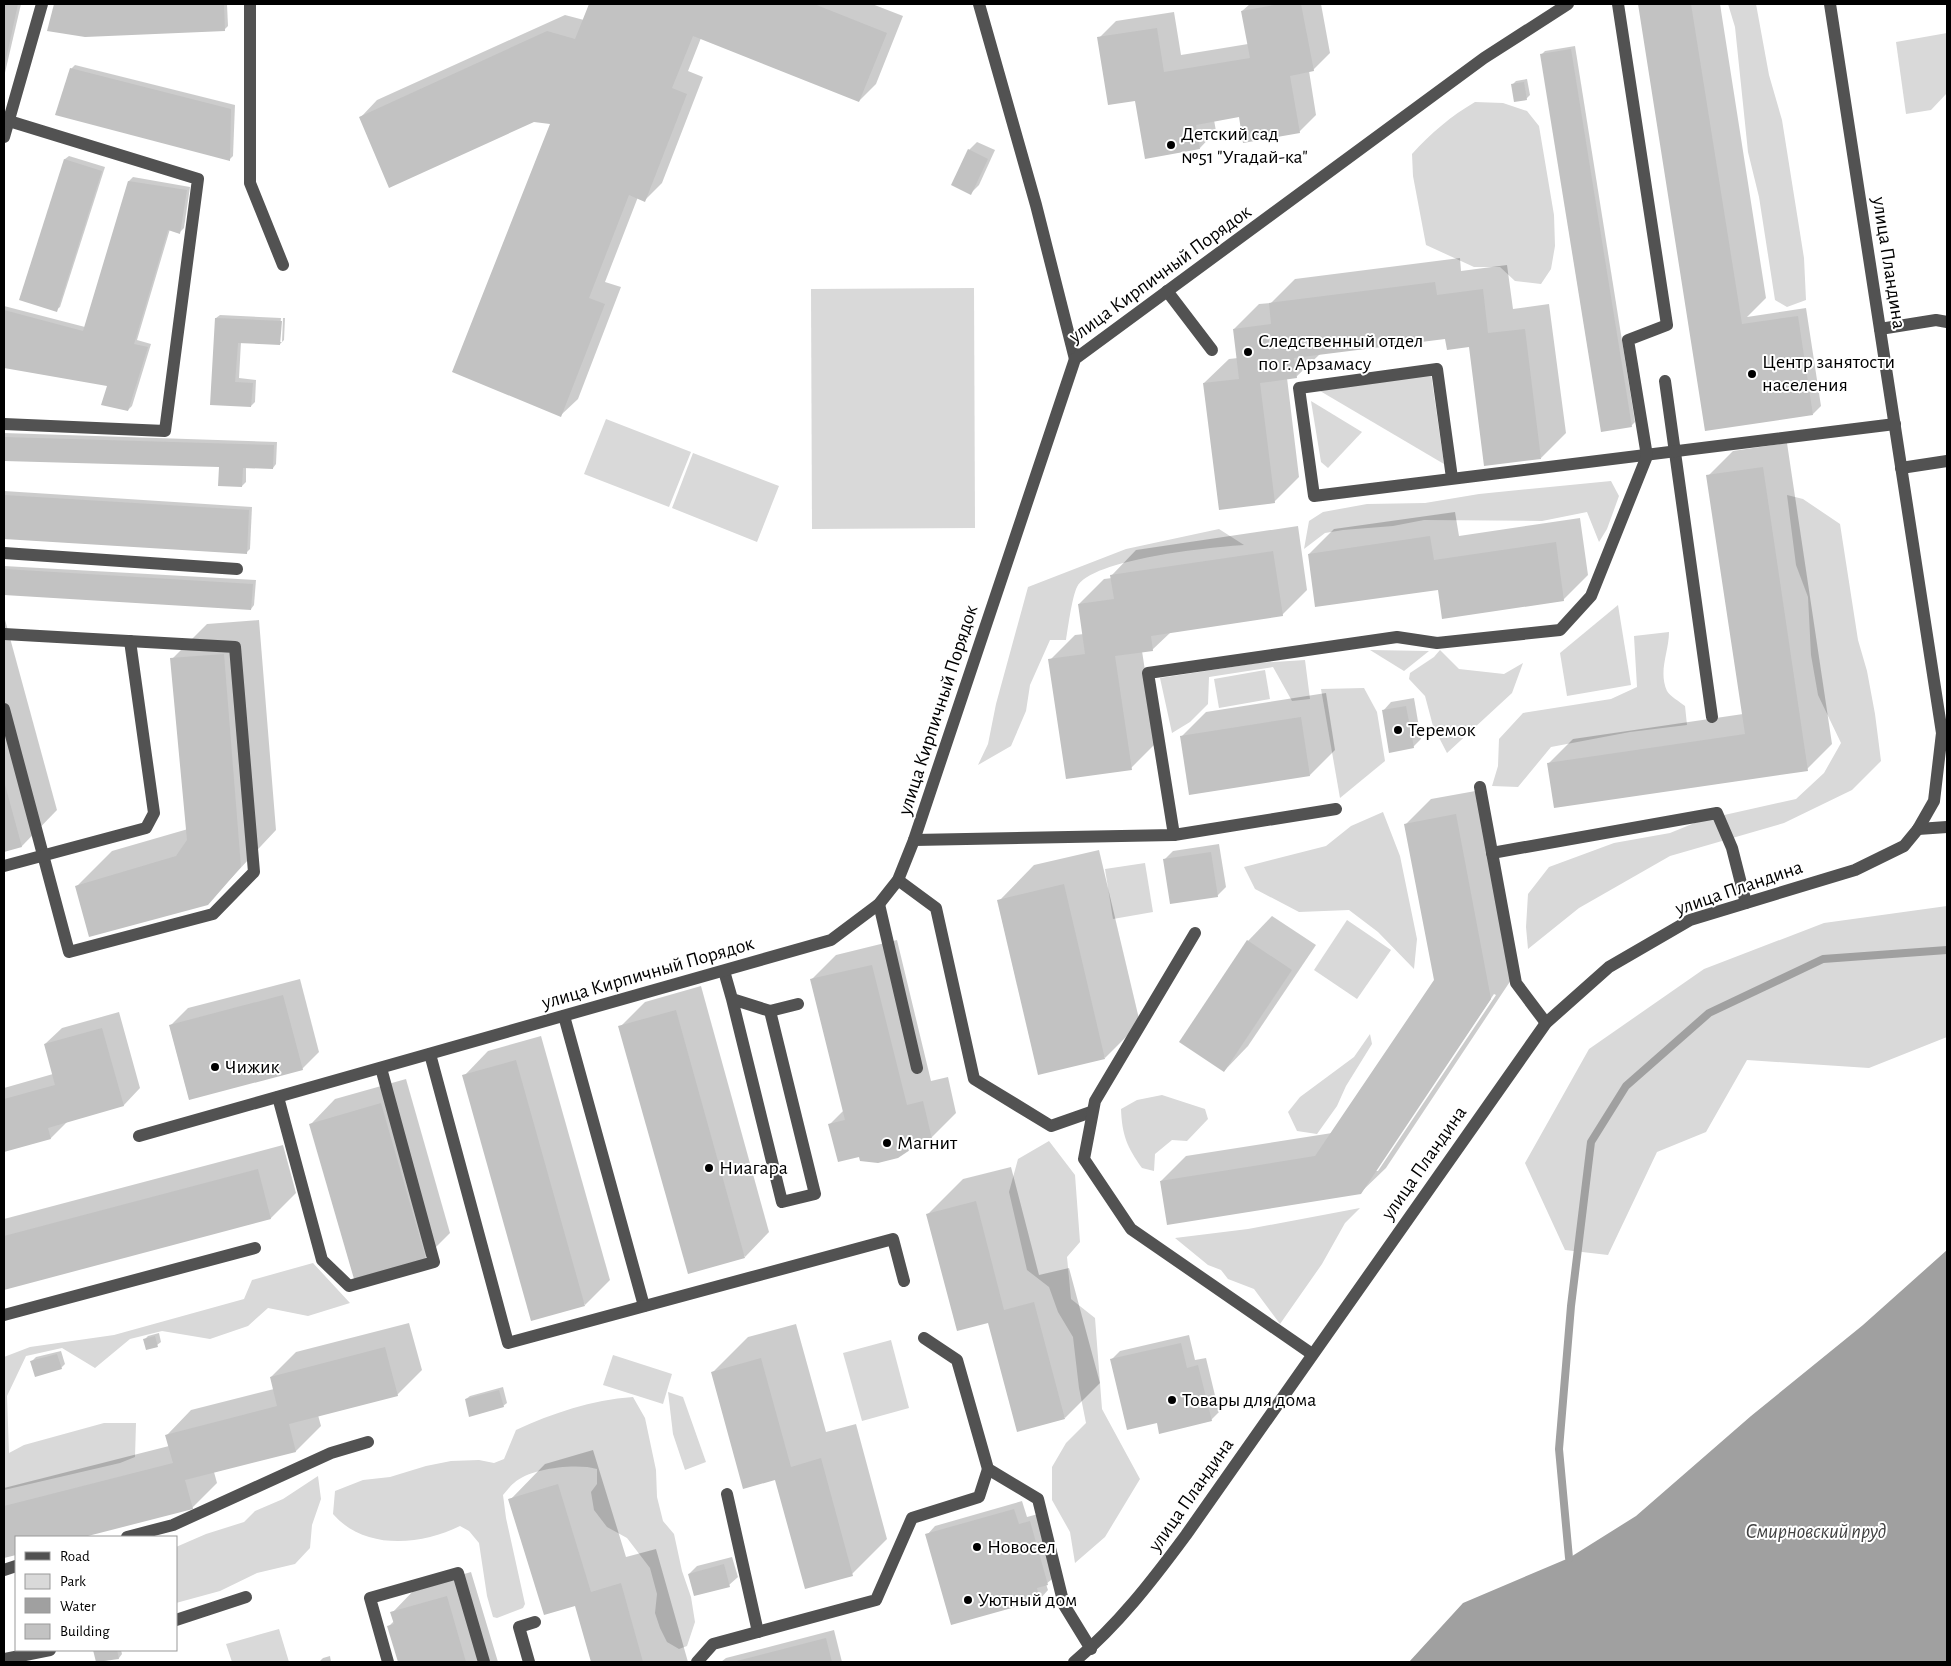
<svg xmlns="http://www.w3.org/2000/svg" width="1951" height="1666" font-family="'Alegreya Sans',sans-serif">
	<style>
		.green { fill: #d9d9d9 }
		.water { fill: #a0a0a0 }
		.shadow { fill: #0003; fill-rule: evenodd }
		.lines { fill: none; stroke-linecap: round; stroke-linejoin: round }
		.stream { stroke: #a0a0a0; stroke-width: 8 }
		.building { fill: #c2c2c2 }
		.minor { stroke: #525252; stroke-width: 12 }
		.poi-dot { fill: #000; stroke: #fff; stroke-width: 2 }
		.labels { text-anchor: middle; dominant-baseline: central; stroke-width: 4; stroke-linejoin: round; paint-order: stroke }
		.poi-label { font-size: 20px; fill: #000; stroke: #fff; text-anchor: start }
		.street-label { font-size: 20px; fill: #000; stroke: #fff }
		.water-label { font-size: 21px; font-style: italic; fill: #414141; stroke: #fff }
	</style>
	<rect width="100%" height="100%" fill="#fff"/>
	<g class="green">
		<path d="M1728,4H1756L1769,75L1782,120L1804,258L1806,300L1787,307L1775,300L1759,197L1748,152L1735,27Z"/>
		<path d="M1947,33V93L1931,110L1906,114L1896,42Z"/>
		<path d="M1475,102L1503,103L1527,111L1539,126L1554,215L1555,246L1551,269L1541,284L1515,281L1500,267H1474L1426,245L1413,176L1412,154C1431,133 1451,116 1475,102Z"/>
		<path d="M974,288L975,528L812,529L811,289Z"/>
		<path d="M1431,374L1444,464L1315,388Z"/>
		<path d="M1311,401L1362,432L1328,468L1321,462Z"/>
		<path d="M606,419L691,452L669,507L584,474Z"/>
		<path d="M693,453L779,486L757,542L672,508Z"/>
		<path d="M1611,481L1619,496L1607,529L1599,542L1587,512L1542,521L1424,520L1393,526L1343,530L1325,533L1304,549L1309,521L1323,512L1367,504L1425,503L1479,494Z"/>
		<path d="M1787,495L1803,499L1840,524L1858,640L1867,671L1875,714L1881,761L1852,790L1784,823L1670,856L1579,908L1528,949L1526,927L1528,894L1549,867L1614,843L1670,833L1702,820L1796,799L1824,773L1841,743L1818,695L1811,655L1808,597L1796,565Z"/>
		<path d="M1219,529L1244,545C1212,547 1091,559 1077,587C1072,597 1068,628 1066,640H1050L1030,685L1026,711L1011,746L978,765L988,744L996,704L1028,587L1126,549Z"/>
		<path d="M1618,605L1631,685L1567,696L1560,653Z"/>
		<path d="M1669,632C1669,652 1658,671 1667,691C1670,696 1680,702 1685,706L1687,725L1630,732L1551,747L1518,787L1492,786L1498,766L1499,739L1523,713L1611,699L1637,687L1634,636Z"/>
		<path d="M1370,650L1429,651L1404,671Z"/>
		<path d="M1440,650L1459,669L1504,674L1523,663L1512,693L1447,753L1433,726L1425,696L1409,679L1410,673L1434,657Z"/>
		<path d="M1305,660L1310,699L1292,701L1273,667L1209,677L1208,704L1190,722L1172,733L1160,678L1258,663Z"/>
		<path d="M1265,670L1270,699L1219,708L1214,679Z"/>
		<path d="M1364,688L1377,712L1385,761L1340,798L1321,689Z"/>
		<path d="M1383,812L1400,856L1417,939L1414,969L1378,932L1349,910L1299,912L1255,889L1244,867L1326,846L1351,826Z"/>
		<path d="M1145,863L1153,912L1113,919L1105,869Z"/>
		<path d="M1947,906V1037L1869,1068L1747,1060L1706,1132L1657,1152L1608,1255L1565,1250L1525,1163L1589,1049L1704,969L1824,923Z"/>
		<path d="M1347,920L1391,950L1357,999L1314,970Z"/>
		<path d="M1370,1034L1372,1044L1346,1086L1337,1106L1317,1134L1297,1131L1288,1112L1300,1097L1354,1057Z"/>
		<path d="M1162,1095L1205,1109L1208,1119L1187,1141L1172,1140L1155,1154L1154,1171L1142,1168C1127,1147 1122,1135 1121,1109L1137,1100Z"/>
		<path d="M1049,1141L1075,1175L1080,1242L1067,1257L1071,1299L1095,1318L1102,1409L1140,1479L1105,1537L1075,1563L1070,1532L1052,1500V1467L1066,1443L1086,1423L1079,1388L1073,1337L1058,1312L1049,1287L1027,1270L1009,1192L1018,1159Z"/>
		<path d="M1360,1208L1345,1223L1322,1264L1280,1324L1254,1289L1228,1279L1221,1270L1208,1265L1175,1238L1248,1229Z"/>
		<path d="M313,1263L350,1303L308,1316L268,1308L248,1326L210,1339L162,1331L130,1339L95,1368L62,1348L26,1356L7,1396L9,1453L24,1445L104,1423H136L135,1457L120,1463L4,1490V1357L30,1347L114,1335L244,1299L252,1280Z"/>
		<path d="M891,1340L909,1408L862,1421L843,1353Z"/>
		<path d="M613,1355L672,1374L663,1404L603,1385Z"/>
		<path d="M668,1392L683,1397L706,1462L685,1470L673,1434Z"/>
		<path d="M633,1397L645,1418L656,1470L657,1497L663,1521L674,1534L682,1571L691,1597L695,1622L687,1646L679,1649L667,1642L660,1628L655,1613L657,1594L650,1568L627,1538L607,1527L594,1510L591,1492L597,1484V1469C577,1463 530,1468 514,1483C510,1486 507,1491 503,1495L506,1518L525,1604L523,1608L497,1618L493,1617L487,1596L479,1543L469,1531L460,1526C420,1546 364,1550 333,1514L335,1491L363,1480L390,1477L426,1466L451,1461L479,1460L494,1463L504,1459L516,1430C553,1413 591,1400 633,1397Z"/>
		<path d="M318,1476L321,1499L312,1525L310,1548L295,1564L257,1573L220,1591L176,1603V1547L206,1534L244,1522L255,1511L283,1499Z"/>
		<path d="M279,1629L289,1662H232L226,1644Z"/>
	</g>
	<path class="water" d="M1947,1250V1662H1409L1463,1603L1569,1558L1636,1516L1751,1416L1863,1325Z"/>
	<g class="shadow">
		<path d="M4,4H21L4,77Z"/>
		<path d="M55,4H227L228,26L224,30H48Z"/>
		<path d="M590,4H872L903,16L876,84L859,101L701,38L688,71L703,77L662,183L645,200L638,197L605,282L621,287L578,399L561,415L552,123L534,120L361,117L377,100L565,15L584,20Z"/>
		<path d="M1250,4H1321L1330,53L1313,70L1309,71L1316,115L1299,132L1240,116L1214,120L1216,131L1200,148L1136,100L1099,38L1116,21L1174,12L1181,55L1248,44L1242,11Z"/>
		<path d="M1640,4H1720L1766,298L1747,317L1806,308L1821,406L1813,414L1692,332Z"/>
		<path d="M1575,46L1635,422L1631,426L1542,54L1545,51Z"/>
		<path d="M75,65L235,105L233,156L229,160L71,69Z"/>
		<path d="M1527,79L1530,95L1526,99L1512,85L1516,81Z"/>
		<path d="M977,142L995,150L979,185L971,193L969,150Z"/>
		<path d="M69,156L105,167L60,307L56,310L20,299L65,159Z"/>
		<path d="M133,177L190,187L184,228L180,232L170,229L137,340L151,344L132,406L128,410L108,385L4,367V306L85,327L129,181Z"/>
		<path d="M1460,258L1461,271L1507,265L1513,309L1549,304L1566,433L1541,458L1470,346L1446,337L1320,354L1296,377L1287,378L1299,477L1274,502L1204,383L1229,359L1238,358L1234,329L1259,304L1271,303L1295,279Z"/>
		<path d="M220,315L281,318L279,342H282L283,318H285L284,340L280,344L241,342L239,378L256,380L255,402L251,406L211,404L216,318Z"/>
		<path d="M4,433L277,442L276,464L273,468L246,467V482L242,486L220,466L4,459Z"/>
		<path d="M1787,443L1832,744L1807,769L1548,764L1573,739L1743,714L1708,476L1733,451Z"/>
		<path d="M4,491L252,507L250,549L246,553L4,538Z"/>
		<path d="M1455,512L1459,536L1580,518L1588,575L1563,600L1309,554L1334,529Z"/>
		<path d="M1298,526L1307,590L1282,615L1171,632L1152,650L1142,651L1156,743L1131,768L1050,660L1075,635L1084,634L1079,604L1104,579L1112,578V575L1136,550Z"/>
		<path d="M4,566L256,580L254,605L251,609L4,594Z"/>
		<path d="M4,616L57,810L22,846L4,850Z"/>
		<path d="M259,620L276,830L207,904L77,886L112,851L188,829L172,659L207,624Z"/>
		<path d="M1326,693L1335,750L1310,775L1190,793L1181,737L1206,712Z"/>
		<path d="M1414,698L1421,739L1413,747L1383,711L1391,702Z"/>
		<path d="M1481,790L1515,974L1386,1168L1360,1193L1161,1181L1186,1156L1332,1133L1435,980L1406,824L1431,799ZM1494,994L1496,995L1378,1171H1375Z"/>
		<path d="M1219,844L1226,887L1217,896L1165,859L1173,851Z"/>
		<path d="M1099,850L1140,1023L1105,1058L999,901L1034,865Z"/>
		<path d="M1272,916L1316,945L1248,1046L1224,1071L1248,941Z"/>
		<path d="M897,940L931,1081L948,1077L956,1113L931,1138L918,1141L912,1147L859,1156L829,1125L844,1110L811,980L836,955Z"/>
		<path d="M300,979L319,1052L302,1069L171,1025L188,1008Z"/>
		<path d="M701,986L769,1232L745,1257L620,1027L645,1002Z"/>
		<path d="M119,1012L140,1088L124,1105L68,1121L51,1138L4,1151V1088L53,1074L45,1044L62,1028Z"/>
		<path d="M541,1036L610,1280L585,1305L464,1076L488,1051Z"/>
		<path d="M406,1079L450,1233L425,1258L311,1124L335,1099Z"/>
		<path d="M283,1145L296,1193L271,1218L4,1289V1219Z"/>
		<path d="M1011,1167L1039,1275L1069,1268L1100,1383L1065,1418L989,1322L928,1214L963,1179Z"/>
		<path d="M409,1323L422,1370L397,1395L318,1415L321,1426L296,1451L214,1472L217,1483L192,1508L79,1537H16V1554L4,1557V1488L169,1446L167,1435L191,1410L274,1389L271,1377L296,1352Z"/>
		<path d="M796,1324L826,1432L856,1424L887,1539L852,1574L776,1479L713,1372L748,1337Z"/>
		<path d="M159,1333L161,1342L157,1345L144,1340L148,1336Z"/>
		<path d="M1189,1335L1195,1360L1206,1358L1219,1412L1211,1420L1157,1421L1112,1359L1120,1351Z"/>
		<path d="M61,1351L65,1364L61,1368L32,1361L36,1357Z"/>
		<path d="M503,1387L507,1403L503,1406L466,1399L470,1396Z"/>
		<path d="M593,1450L626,1557L656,1549L688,1662H592L576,1605L510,1500L545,1464Z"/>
		<path d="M1022,1501L1027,1517L1038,1514L1056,1576L1046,1584L1048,1590L1040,1599L952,1624L927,1535L935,1526Z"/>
		<path d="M732,1557L738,1577L729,1585L689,1574L697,1566Z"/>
		<path d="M471,1572L498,1662H400L388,1627L394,1621L392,1613L416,1588Z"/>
		<path d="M834,1630L842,1662H721L726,1658Z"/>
		<path d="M95,1650H121L122,1654L119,1658L97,1662Z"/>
		<path d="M330,1656L331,1662H319L323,1658Z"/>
	</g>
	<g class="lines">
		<path class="stream" d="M1569,1558L1559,1449L1571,1306L1591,1142L1626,1086L1709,1013L1823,959L1947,950"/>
	</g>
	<g class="building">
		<path d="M4,4H18L5,64H4Z"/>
		<path d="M54,4H224L225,31L85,37L47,31Z"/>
		<path d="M589,4H814L887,33L859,102L693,36L672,88L687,94L645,202L629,195L589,298L605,304L561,417L452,372L550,124L534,122L389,188L359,117L547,31L575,39Z"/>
		<path d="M1280,4H1301L1314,71L1290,76L1300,133L1243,143L1239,117L1196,125L1200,149L1145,159L1135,101L1108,105L1097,37L1157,28L1164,72L1250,58L1241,11Z"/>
		<path d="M1638,4H1691L1742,324L1798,316L1813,415L1705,431Z"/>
		<path d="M1571,49L1632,427L1601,432L1540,54Z"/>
		<path d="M70,68L231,109L230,161L55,115Z"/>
		<path d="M1524,82L1527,100L1514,102L1511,84Z"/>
		<path d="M968,149L988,159L971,195L951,185Z"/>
		<path d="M64,159L102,171L57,312L19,300Z"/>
		<path d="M128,181L187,190L180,234L168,230L134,344L148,347L128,411L101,405L107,386L4,368V310L83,331Z"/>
		<path d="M1435,282L1437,295L1483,289L1488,333L1525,329L1541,459L1484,466L1469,347L1447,350L1445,339L1294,358L1297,378L1260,383L1275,503L1219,510L1203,383L1239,379L1233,329L1271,324L1269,303Z"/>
		<path d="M215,318L282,321L280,345L238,343L235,382L253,383L251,407L210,405Z"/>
		<path d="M4,437L274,445L273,469L243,468L242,487L218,486L219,467L4,461Z"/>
		<path d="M1763,467L1808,771L1554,808L1547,763L1745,734L1706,475Z"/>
		<path d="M4,495L249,510L247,554L4,539Z"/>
		<path d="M1430,536L1434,560L1556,542L1564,601L1442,619L1438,590L1315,607L1308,554Z"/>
		<path d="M1273,551L1283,616L1151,636L1153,651L1115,656L1132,770L1066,779L1048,659L1085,654L1078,604L1114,599L1110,575Z"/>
		<path d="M4,569L253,584L251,610L4,595Z"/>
		<path d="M224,654L241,867L208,905L89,937L75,886L176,856L187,840L170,658Z"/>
		<path d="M1406,706L1414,748L1389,753L1382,710Z"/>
		<path d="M1301,717L1310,776L1189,795L1180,736Z"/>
		<path d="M4,781L22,847L4,852Z"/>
		<path d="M1456,814L1491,999L1361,1194L1167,1225L1160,1181L1315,1156L1434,980L1404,824Z"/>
		<path d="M1211,852L1218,897L1170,904L1163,859Z"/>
		<path d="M1064,884L1105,1059L1038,1075L997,900Z"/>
		<path d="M1247,940L1292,970L1224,1072L1179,1042Z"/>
		<path d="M872,965L907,1105L923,1101L932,1139L912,1144L913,1148L898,1158L878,1163L860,1161L859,1157L838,1162L828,1124L845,1120L810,979Z"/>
		<path d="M283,995L303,1070L189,1100L169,1025Z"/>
		<path d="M676,1010L745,1258L688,1274L618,1026Z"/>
		<path d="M102,1028L124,1106L48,1128L51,1139L4,1152V1099L55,1085L44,1044Z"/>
		<path d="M516,1060L585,1306L531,1321L462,1075Z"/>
		<path d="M381,1103L426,1259L354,1279L309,1124Z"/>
		<path d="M258,1169L271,1219L4,1290V1236Z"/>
		<path d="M976,1201L1004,1310L1034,1302L1065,1419L1017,1432L988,1323L957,1331L926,1214Z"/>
		<path d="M155,1336L158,1347L146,1350L143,1339Z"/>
		<path d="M1181,1343L1187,1368L1198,1365L1212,1421L1159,1434L1157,1423L1127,1430L1110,1359Z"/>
		<path d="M385,1347L398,1396L289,1424L296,1452L185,1480L193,1509L84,1537H16V1555L4,1558V1506L173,1463L165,1435L277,1406L270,1377Z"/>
		<path d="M57,1354L62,1369L35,1377L30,1361Z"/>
		<path d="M761,1358L791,1467L821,1458L853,1576L805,1589L775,1480L743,1489L711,1372Z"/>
		<path d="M499,1390L504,1407L469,1417L465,1399Z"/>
		<path d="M558,1484L591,1592L621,1583L643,1662H591L575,1606L544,1615L508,1499Z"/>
		<path d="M1014,1509L1019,1524L1030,1521L1048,1585L1037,1588L1040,1600L951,1625L925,1534Z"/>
		<path d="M724,1564L730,1587L694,1596L688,1574Z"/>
		<path d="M447,1596L466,1662H398L387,1626L394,1624L390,1612Z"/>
		<path d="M826,1638L832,1662H733Z"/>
		<path d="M93,1650H117L119,1659L96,1662Z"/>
	</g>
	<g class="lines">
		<g class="minor">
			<path d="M250,4V183L283,265"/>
			<path d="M979,4L1036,205L1075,359"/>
			<path d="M4,137L42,4"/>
			<path d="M1167,291L1212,350"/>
			<path d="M1880,329L1936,320L1947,322"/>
			<path d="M1665,381L1712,717"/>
			<path d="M4,424L165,431L198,179L9,121"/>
			<path d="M1901,468L1947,461"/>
			<path d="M1452,478L1437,369L1299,388L1314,496L1895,424"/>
			<path d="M4,553L237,569"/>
			<path d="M4,634L235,647L254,872L213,914L69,952L4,709"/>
			<path d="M1480,787L1516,983L1546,1023"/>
			<path d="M1918,829L1947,827"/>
			<path d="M1174,835L1148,673L1397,637L1437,643L1560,630L1591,596L1647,456L1628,340L1667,325L1618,4"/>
			<path d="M914,840L1174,835L1336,809"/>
			<path d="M1492,853L1717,813L1732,848L1746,903"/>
			<path d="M4,866L146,828L154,813L130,641"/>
			<path d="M898,880L936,908L974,1079L1051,1126L1091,1112"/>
			<path d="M879,904L917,1068"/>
			<path d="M1195,933L1095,1101L1084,1159L1131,1229L1312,1354"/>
			<path d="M724,971L732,999L770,1011L815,1194L782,1202L732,999"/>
			<path d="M770,1011L798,1004"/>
			<path d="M564,1016L644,1306"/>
			<path d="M430,1054L508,1343L893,1239L904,1281"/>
			<path d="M278,1097L322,1260L349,1286L434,1262L381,1068"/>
			<path d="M139,1136L831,940L879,904L898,880L914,840L1075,359L1484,58L1568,4"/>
			<path d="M4,1315L255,1248"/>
			<path d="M924,1338L957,1360L988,1469L1038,1499L1064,1605L1091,1649"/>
			<path d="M727,1494L758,1632"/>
			<path d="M127,1537L173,1525L331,1453L368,1442"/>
			<path d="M4,1570L16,1566"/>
			<path d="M176,1620L246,1597"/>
			<path d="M5,1659L50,1650"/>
			<path d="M388,1662L370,1598L458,1573L484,1662"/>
			<path d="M529,1662L519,1627L535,1622"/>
			<path d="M697,1662L713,1644L876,1600L912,1518L979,1497L988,1469"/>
			<path d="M1074,1662C1118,1625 1152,1581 1186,1535L1546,1023L1609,967L1690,920L1855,870L1904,846L1918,829L1934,801L1942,733L1830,4"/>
		</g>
	</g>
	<g class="poi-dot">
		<circle cx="1171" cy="145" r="5"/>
		<circle cx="1248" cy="352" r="5"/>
		<circle cx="1752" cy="374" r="5"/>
		<circle cx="1398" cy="730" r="5"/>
		<circle cx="215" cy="1067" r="5"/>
		<circle cx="887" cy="1143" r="5"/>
		<circle cx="709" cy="1168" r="5"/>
		<circle cx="1172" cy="1400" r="5"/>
		<circle cx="977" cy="1547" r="5"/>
		<circle cx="968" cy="1600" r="5"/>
	</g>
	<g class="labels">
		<g class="poi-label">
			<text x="1181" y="134">Детский сад<tspan x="1181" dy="23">№51 "Угадай-ка"</tspan></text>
			<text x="1258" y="341">Следственный отдел<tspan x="1258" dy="23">по г. Арзамасу</tspan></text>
			<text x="1762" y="362">Центр занятости<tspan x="1762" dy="23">населения</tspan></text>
			<text x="1408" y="730">Теремок</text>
			<text x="225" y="1067">Чижик</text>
			<text x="897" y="1143">Магнит</text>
			<text x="719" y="1168">Ниагара</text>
			<text x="1182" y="1400">Товары для дома</text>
			<text x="987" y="1547">Новосел</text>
			<text x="978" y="1600">Уютный дом</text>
		</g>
		<g class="street-label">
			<text transform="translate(1889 263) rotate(81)">улица Пландина</text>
			<text transform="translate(1160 274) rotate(-36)">улица Кирпичный Порядок</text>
			<text transform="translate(938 710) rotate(-72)">улица Кирпичный Порядок</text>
			<text transform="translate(1739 888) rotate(-19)">улица Пландина</text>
			<text transform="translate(648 973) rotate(-16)">улица Кирпичный Порядок</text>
			<text transform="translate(1424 1163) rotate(-55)">улица Пландина</text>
			<text transform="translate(1191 1495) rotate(-55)">улица Пландина</text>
		</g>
		<g class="water-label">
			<text x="1816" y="1531">Смирновский пруд</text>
		</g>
	</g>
	<rect width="1951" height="1666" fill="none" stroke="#000000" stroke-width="10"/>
	<rect x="15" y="1536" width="162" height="115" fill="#ffffff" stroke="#999999"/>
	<rect x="25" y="1552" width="25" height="8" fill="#525252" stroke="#999999"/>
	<text x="60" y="1561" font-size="15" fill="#000000">Road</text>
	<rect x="25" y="1574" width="25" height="15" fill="#d9d9d9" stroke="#999999"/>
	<text x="60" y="1586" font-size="15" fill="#000000">Park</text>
	<rect x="25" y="1598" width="25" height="15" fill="#a0a0a0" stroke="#999999"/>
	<text x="60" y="1611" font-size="15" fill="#000000">Water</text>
	<rect x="25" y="1624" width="25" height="15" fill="#c2c2c2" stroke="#999999"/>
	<text x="60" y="1636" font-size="15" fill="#000000">Building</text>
</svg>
